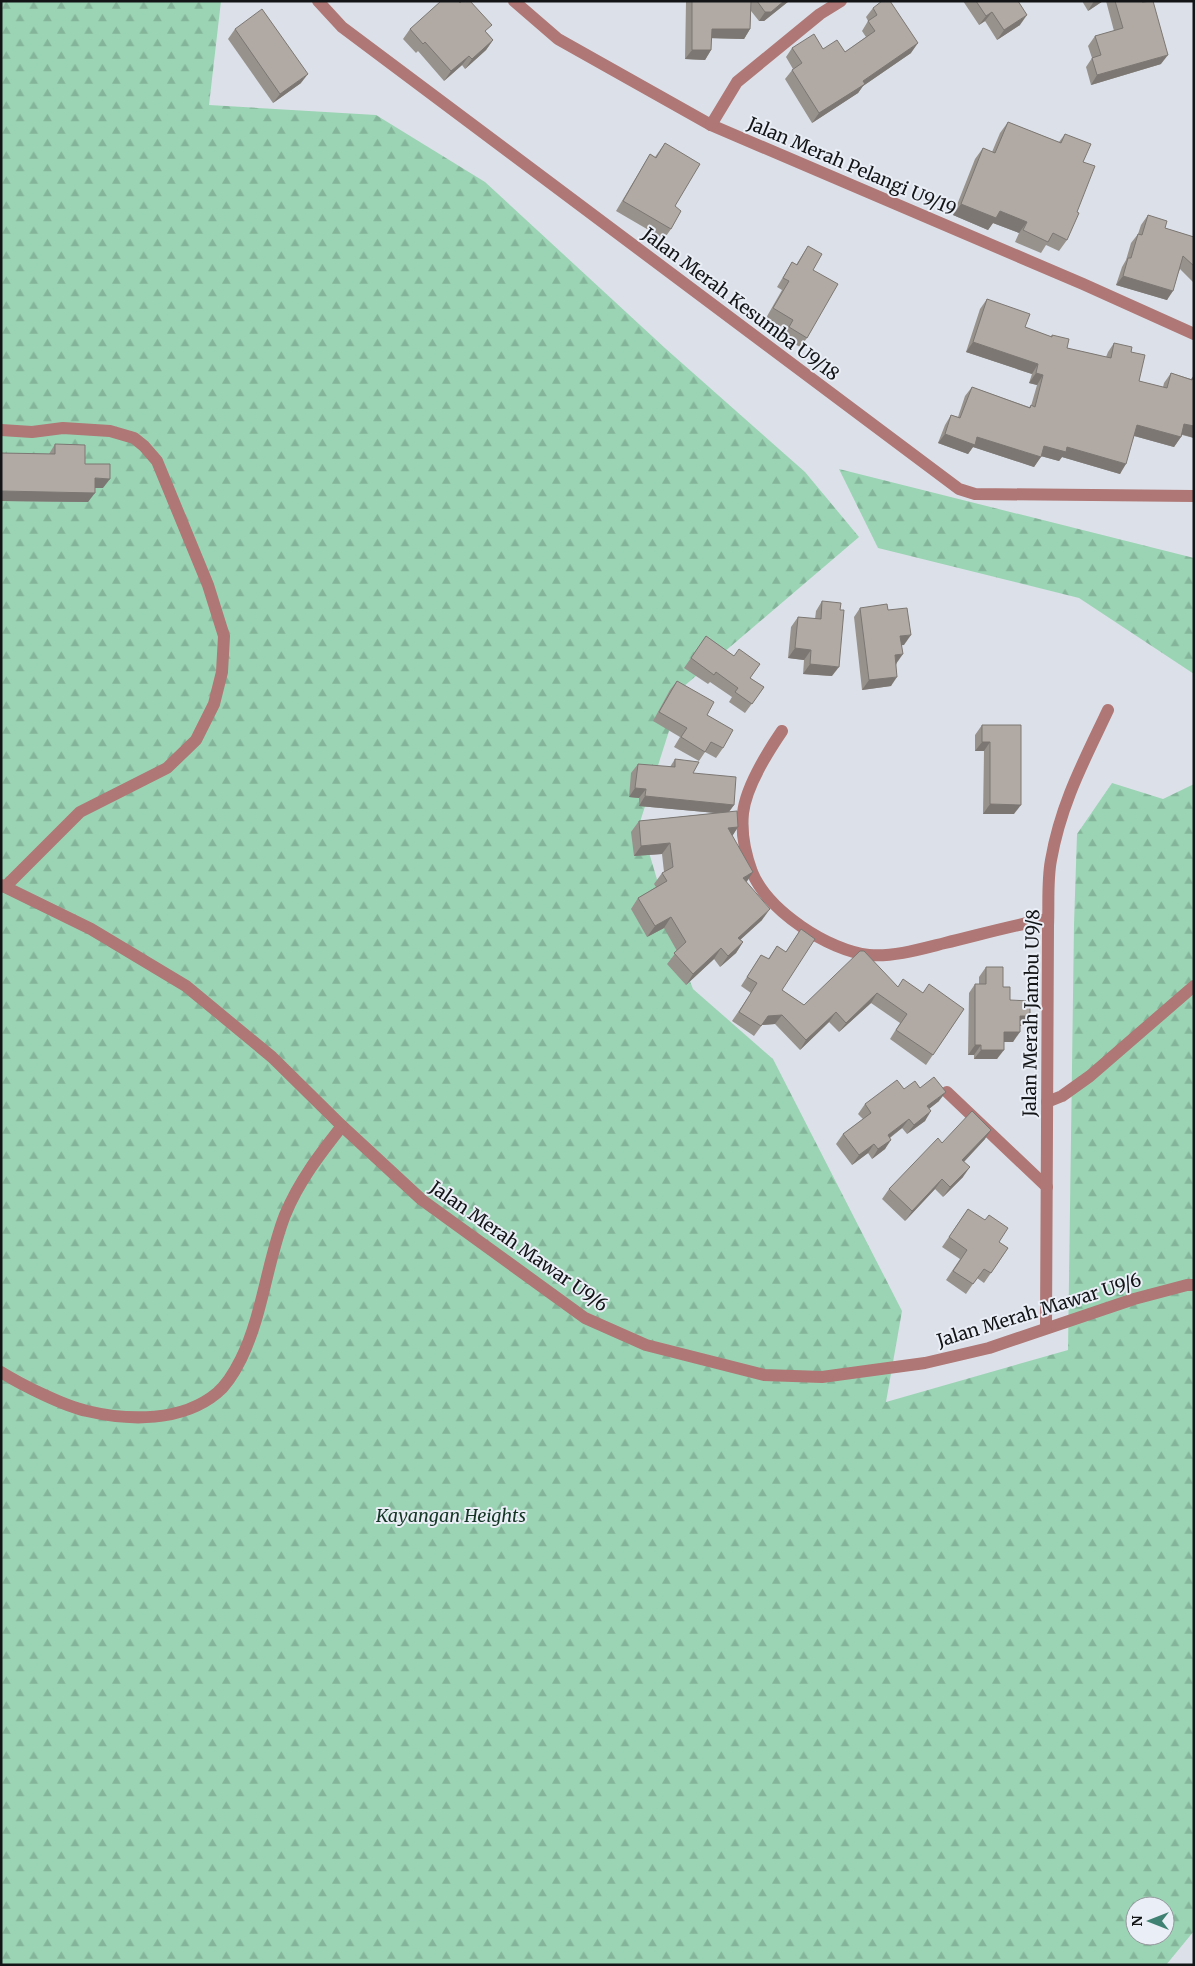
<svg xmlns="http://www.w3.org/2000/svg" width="1195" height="1966" font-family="Merriweather,serif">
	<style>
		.forest { fill: url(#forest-firs); fill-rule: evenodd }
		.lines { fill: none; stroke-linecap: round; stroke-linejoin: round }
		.street { stroke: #af7775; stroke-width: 12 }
		.wall { fill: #98928d }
		.shaded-wall { fill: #7c7773 }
		.building { fill: #b1aaa4; stroke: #7c7773 }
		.labels { text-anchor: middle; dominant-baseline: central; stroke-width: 4; stroke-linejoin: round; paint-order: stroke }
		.street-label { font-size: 18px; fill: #121416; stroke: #eaeef6 }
		.park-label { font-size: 18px; font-style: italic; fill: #143625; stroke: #eaeef6 }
	</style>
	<defs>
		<pattern id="forest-firs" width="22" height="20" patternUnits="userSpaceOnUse" patternTransform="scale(1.25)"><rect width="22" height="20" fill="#9bd4b4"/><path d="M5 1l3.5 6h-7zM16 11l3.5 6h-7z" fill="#84b59a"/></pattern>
	</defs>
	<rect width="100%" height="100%" fill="#dce1e9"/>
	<g class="forest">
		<path d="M1,1H221L209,105L376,115L485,182L666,349L805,472L859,537L683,687L640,822L677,947L693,989L773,1059L902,1311L886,1402L1068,1350L1074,924L1077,834L1112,783L1163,799L1194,784V1931L1166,1965H1ZM1135,1906H1165V1936H1135Z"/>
		<path d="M839,469L1194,558V674L1079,598L878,548Z"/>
	</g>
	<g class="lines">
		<g class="street">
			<path d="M318,1L342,27L959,489L975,494L1194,496"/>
			<path d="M514,1L558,39L711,125L1083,284L1194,334"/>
			<path d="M711,125L737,82L820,14L841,1"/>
			<path d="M1,430L32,432L63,428L110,431L134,438L144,446L157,461L208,585L224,636L222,672L214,704L196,740L167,768L80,812L5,887"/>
			<path d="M782,731C767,753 746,786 743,813C741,833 745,853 752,872C768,911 829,951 869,955C894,957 921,949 945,943C979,935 1013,925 1048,919"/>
			<path d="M1,885L91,929L186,986L272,1057L342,1126L422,1200L585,1318L646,1345L764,1375L822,1377L925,1363L989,1348L1134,1299L1187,1285H1194"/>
			<path d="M947,1092L1047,1187"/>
			<path d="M1047,1102L1062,1096L1090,1076L1194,986"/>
			<path d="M1046,1328L1048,926C1049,904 1047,881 1051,860C1061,803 1084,761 1108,710"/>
			<path d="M1,1372C22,1385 64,1406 87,1411C129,1421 182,1422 217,1393C228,1384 235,1371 241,1359C263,1314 267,1261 285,1215C299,1181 320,1154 342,1126"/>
		</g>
	</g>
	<g class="wall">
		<path d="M686,1H789L764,21H759L751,11L750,29L744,39L711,38V50L705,60L685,59Z"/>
		<path d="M963,1H1018L1020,25L997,40L985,21L979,25Z"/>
		<path d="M1082,1H1103L1088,11Z"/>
		<path d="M1106,1H1142L1161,64L1091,85L1086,67L1092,58L1088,46L1095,36L1114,31Z"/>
		<path d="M873,8L911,53L863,86L858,93L812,123L785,79L793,69L786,57L792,48L823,49L845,52L866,37L862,31L868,21L866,17Z"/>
		<path d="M235,29L301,83L273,103L228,39Z"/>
		<path d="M410,29L487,33L493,40L486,50L465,69L462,65L444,81L418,51L416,53L403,39Z"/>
		<path d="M1008,122L1059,142L1065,134L1083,162L1067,240L1059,251L1046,245L1041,253L1015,242L1019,233L993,223L988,230L953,215L975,159L983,148L992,152L1000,133Z"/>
		<path d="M665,143L675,206L671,229L664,239L616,211L644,164L650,154L655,157Z"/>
		<path d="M1148,215L1165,228L1194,237V283L1180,269L1167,300L1116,285L1122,267L1126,260L1131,243L1138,234L1141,225Z"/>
		<path d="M808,246L813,270L807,338L800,347L782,337L787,330L766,318L782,290L777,287L792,262L796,265Z"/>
		<path d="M987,299L1025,327L1051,337L1052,335L1067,348L1106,357L1108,352L1114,343L1131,352L1139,381L1163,387L1164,383L1171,373L1191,379L1194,375V438L1182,435L1174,447L1134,436L1120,474L1062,457L1059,461L1041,456L1034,467L973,447L968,454L938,443L945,425L951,415L958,417L965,396L972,387L1029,407L1031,406L1037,385L1029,383L1032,374L966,352L980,309Z"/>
		<path d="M55,444L85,464L103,488H95L88,502L1,501V453L49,454Z"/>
		<path d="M822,601L832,676L803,674L804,660L788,658L791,627L798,617L815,619L816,611Z"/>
		<path d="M860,608L888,610L904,645H901L891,686L862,690L854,617Z"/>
		<path d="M706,636L734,656L750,678L764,687L745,713L729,702L732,697L710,682L708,684L684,668Z"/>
		<path d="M677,681L707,715L723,748L716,758L705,752L699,761L674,747L680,737L653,721L670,690Z"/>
		<path d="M982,725H1021L1014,814H983L984,751H975V735Z"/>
		<path d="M675,759L734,805L729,812L738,827L732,836L746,882L762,920L740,940L743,942L736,953L720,967L714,959L686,985L667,964L677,951L664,928L647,937L631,909L638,898L656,887L654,884L662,873L664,872L662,854L634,856L631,832L639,821L716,813L639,806V798L629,797L631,773L638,764L670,767Z"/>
		<path d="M801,929L782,990L804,1005L898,987L923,993L964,1009L926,1065L890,1039L900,1023L871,1003L839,1032L829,1022L800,1050L775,1024L762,1025L754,1036L732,1021L751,993L741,986L761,955L768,959L777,946L786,952Z"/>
		<path d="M986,967L1003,987L1023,1026H1020L1013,1042H1004L997,1059H974V1055H968L969,993L975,984H979V977Z"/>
		<path d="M920,1088L939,1101L929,1109L925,1121L907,1134L902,1128L890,1138L885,1149L872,1159L868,1153L852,1165L836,1144L843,1134L863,1119L858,1114L865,1104L904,1089Z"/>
		<path d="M985,1139L964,1162L963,1177L943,1197L935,1189L905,1221L882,1199L889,1189L942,1143Z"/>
		<path d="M968,1209L999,1242L1008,1248L984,1283L977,1278L966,1294L946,1280L960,1259L942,1247Z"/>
	</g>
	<g class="shaded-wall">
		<path d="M784,1H789L764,21H759L765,12Z"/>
		<path d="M1094,1H1103L1088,11Z"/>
		<path d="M992,12L985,21L979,25L986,16Z"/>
		<path d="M1027,15L1020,25L997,40L1004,30Z"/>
		<path d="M712,29H750L744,39L705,38Z"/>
		<path d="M493,40L486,50L465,69L472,59Z"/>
		<path d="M918,43L911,53L863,86L858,93L812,123L819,113L863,81Z"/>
		<path d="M692,50H711L705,60L685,59Z"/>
		<path d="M1168,55L1161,64L1091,85L1097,75Z"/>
		<path d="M469,56L462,65L444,81L451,71Z"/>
		<path d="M308,74L301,83L273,103L280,94Z"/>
		<path d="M961,204L1000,211L1027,222L1019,233L993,223L988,230L953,215Z"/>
		<path d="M1123,276L1173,291L1167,300L1116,285Z"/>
		<path d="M973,342L1038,364L1032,374L966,352Z"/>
		<path d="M1036,373L1043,375L1037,385L1029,383Z"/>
		<path d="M1184,424L1194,426V438L1178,433Z"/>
		<path d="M1137,425L1181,437L1174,447L1131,435Z"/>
		<path d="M945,434L977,437L1041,457L1034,467L973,447L968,454L938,443Z"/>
		<path d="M1044,446L1067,447L1126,464L1120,474L1062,457L1059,461L1037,455Z"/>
		<path d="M95,478L110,479L103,488H88Z"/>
		<path d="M1,491L95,493L88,502L1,501Z"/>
		<path d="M911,635L904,645L894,646L900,636Z"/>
		<path d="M795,648L811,650L804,660L788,658Z"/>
		<path d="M903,654L896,664L895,655Z"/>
		<path d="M810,664L839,667L832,676L803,674Z"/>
		<path d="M897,677L891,686L862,690L869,680Z"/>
		<path d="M982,742H990L984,751H975Z"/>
		<path d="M635,788L646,789L639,798L629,797Z"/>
		<path d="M645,796L734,805L727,814L639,806Z"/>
		<path d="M990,804L1021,805L1014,814H983Z"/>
		<path d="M738,827L731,838L728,828Z"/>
		<path d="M670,843L662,854L634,856L641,846Z"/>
		<path d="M753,872L746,883L743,878Z"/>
		<path d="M770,909L762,920L730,949L738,938Z"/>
		<path d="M671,917L664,928L647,937L655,926Z"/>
		<path d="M743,942L736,953L720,967L728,956Z"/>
		<path d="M721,948L714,959L686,985L693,974Z"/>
		<path d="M877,993L871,1003L839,1032L846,1023Z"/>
		<path d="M836,1012L829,1022L800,1050L806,1040Z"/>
		<path d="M782,1015L775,1024L761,1025L768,1016Z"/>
		<path d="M1020,1016H1030L1023,1026H1014Z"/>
		<path d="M1004,1032H1020L1013,1042H997Z"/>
		<path d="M975,1045H981L974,1055H968Z"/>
		<path d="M981,1050H1004L997,1059H974Z"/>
		<path d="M946,1092L939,1101L921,1115L927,1106Z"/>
		<path d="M931,1111L925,1121L907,1134L914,1125Z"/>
		<path d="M909,1119L902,1128L881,1144L888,1135Z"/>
		<path d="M991,1130L985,1139L956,1170L962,1160Z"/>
		<path d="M891,1140L885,1149L872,1159L878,1149Z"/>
		<path d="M874,1144L868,1153L852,1165L859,1155Z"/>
		<path d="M970,1167L963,1177L943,1197L950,1187Z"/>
		<path d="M942,1179L935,1189L905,1221L912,1211Z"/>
	</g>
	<g class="building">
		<path d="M441,1H459L460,3L461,1H470L492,25L485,31L493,40L472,59L469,56L451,71L425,42L423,44L410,29Z"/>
		<path d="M692,1H751L750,29H712L711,50H692Z"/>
		<path d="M757,1H784L771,12H765Z"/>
		<path d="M882,1H890L918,43L863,81L865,84L819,113L792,70L802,63L792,48L814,34L823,49L837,40L845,52L875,31L868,21L877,15L873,8Z"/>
		<path d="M976,1H1018L1027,15L1004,30L992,12L986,16Z"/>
		<path d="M1115,1H1142V2L1153,1L1168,55L1097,75L1092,58L1101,55L1095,36L1123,28Z"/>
		<path d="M262,9L308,74L280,94L235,29Z"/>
		<path d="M1008,122L1061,143L1065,134L1091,144L1083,162L1095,166L1077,212L1079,213L1067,240L1053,233L1048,242L1023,230L1027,222L1000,211L996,218L961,204L983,148L995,153Z"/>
		<path d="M665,143L700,164L675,206L681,211L671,229L623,201L650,154L656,158Z"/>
		<path d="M1148,215L1167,221L1165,228L1194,237V266L1183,256L1173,291L1123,276L1128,258H1131L1138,234L1142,235Z"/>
		<path d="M808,246L822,254L813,270L838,284L807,338L789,327L793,320L773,308L789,281L783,278L792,262L797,265Z"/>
		<path d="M987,299L1030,314L1025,327L1052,337V335L1069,339L1067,348L1111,358L1114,343L1132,347L1131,352L1145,355L1139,381L1167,388L1171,373L1192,380L1194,376V426L1184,424L1181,437L1137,425L1126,464L1067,447L1066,452L1044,446L1041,457L977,437L975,445L945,434L951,415L960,418L972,387L1030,408L1031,405L1035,407L1043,375L1036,373L1038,364L973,342Z"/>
		<path d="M55,444L85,445V464H110V479L95,478V493L1,491V453L55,454Z"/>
		<path d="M822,601L841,603L840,610H844L839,667L810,664L811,650L795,648L798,617L821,619Z"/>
		<path d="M887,604L888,610L907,608L911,635L900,636L903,654L895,655L897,677L869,680L860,608Z"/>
		<path d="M706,636L734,656L739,649L760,664L750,678L764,687L752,704L735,692L738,688L716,672L714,675L691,658Z"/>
		<path d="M677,681L714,702L707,715L733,730L723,748L711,742L705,752L681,737L687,728L659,712Z"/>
		<path d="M982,725H1021V805L990,804V742H982Z"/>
		<path d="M675,759L699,762L693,773L736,777L734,805L645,796L646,789L635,788L638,764L675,767Z"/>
		<path d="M737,811L738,827L728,828L753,872L743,878L770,909L738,938L743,942L728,956L721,948L693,974L674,953L686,942L671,917L655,926L638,898L667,881L662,873L673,867L670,843L641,846L639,821Z"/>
		<path d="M801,929L815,939L782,990L804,1005L860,951H864L898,987L903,979L923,993L929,984L964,1009L933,1055L896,1030L907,1014L877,993L846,1023L836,1012L806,1040L782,1015L768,1016L761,1026L739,1012L757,983L747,977L761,955L769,959L777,946L786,952Z"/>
		<path d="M986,967H1003V987H1010V1000L1030,1001V1016H1020V1032H1004V1050H981V1045H975V984H986Z"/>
		<path d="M934,1077L946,1092L927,1106L931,1111L914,1125L909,1119L888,1135L891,1140L878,1149L874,1144L859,1155L843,1134L871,1113L865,1104L897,1080L904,1089L915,1081L920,1088Z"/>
		<path d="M972,1111L991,1130L962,1160L970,1167L950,1187L942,1179L912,1211L889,1189L938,1138L942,1143Z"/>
		<path d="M968,1209L985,1220L989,1215L1008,1228L999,1242L1008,1248L991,1273L984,1269L973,1284L953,1271L967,1250L949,1237Z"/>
	</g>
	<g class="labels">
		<g class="street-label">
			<text transform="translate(852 166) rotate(23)">Jalan Merah Pelangi U9/19</text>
			<text transform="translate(741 304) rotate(37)">Jalan Merah Kesumba U9/18</text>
			<text transform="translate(1031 1013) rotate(-89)">Jalan Merah Jambu U9/8</text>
			<text transform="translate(519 1246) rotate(35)">Jalan Merah Mawar U9/6</text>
			<text transform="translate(1039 1310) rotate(-17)">Jalan Merah Mawar U9/6</text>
		</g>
		<g class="park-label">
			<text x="451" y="1515">Kayangan Heights</text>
		</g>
	</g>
	<rect width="1195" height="1966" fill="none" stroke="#121416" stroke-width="5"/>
	<g transform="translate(1150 1921) rotate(270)"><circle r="24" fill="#eaeef6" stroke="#94979c"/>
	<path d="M0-4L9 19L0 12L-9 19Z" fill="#3f8273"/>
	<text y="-8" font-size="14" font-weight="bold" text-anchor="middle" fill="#121416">N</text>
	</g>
</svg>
